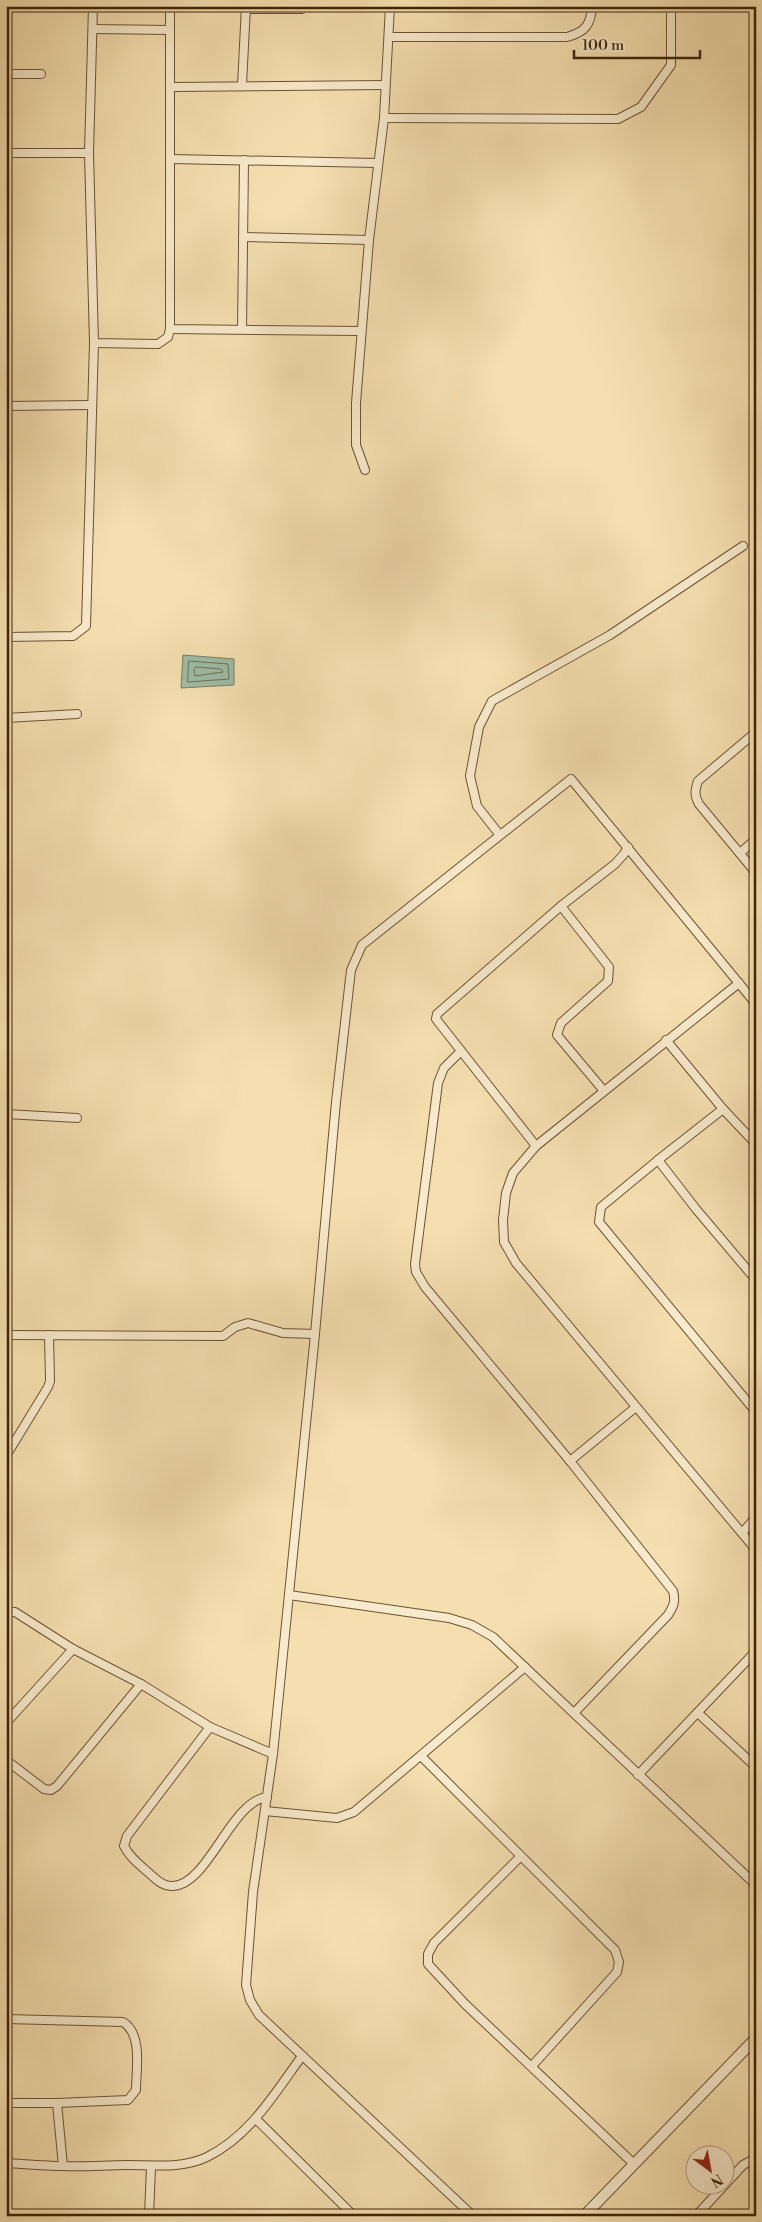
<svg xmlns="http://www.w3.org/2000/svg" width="762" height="2222" font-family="'Libre Bodoni',serif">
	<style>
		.water { fill: #9dbda6; stroke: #778067 }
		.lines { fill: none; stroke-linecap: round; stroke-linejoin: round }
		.shore { stroke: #6e7057; stroke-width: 1 }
		.minor-casing { stroke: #6c5332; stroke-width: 10 }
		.tertiary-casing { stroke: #6c5332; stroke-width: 12 }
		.minor { stroke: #f8eacc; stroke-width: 8 }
		.tertiary { stroke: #f8eacc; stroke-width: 10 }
	</style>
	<rect width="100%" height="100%" fill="#f5dfb0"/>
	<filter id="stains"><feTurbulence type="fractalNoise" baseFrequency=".004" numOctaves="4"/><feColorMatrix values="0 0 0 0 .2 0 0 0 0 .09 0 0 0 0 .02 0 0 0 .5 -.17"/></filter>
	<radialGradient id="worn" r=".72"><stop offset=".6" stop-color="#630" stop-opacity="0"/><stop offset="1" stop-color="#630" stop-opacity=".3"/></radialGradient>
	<path class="water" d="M183,655L234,659V685L181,688Z"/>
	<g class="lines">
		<g class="shore">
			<path d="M189,661L228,664L229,679L188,682Z"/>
			<path d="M196,667L221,669L223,672L195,676L194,670Z"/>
		</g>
		<g class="minor-casing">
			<g id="minor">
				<path d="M170,6V329L360,331"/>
				<path d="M246,9H302"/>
				<path d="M93,29L170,30"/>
				<path d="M389,37H567C585,32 591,25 592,6"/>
				<path d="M6,74H41"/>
				<path d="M242,85L246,6"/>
				<path d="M171,87L385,85"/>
				<path d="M384,118L618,119L641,107L671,65V6"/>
				<path d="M6,153H89L93,6"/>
				<path d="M89,153L94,343L158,344L168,337L170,329"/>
				<path d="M171,159L377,163"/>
				<path d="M243,237L369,240"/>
				<path d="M242,329L244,160"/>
				<path d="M6,406L92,405"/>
				<path d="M365,470L356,445V403L369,240L384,118L390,6"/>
				<path d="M6,637L73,636L86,626L94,343"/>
				<path d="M6,718L77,714"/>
				<path d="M756,732L698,781C695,790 694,795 699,804L756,873"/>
				<path d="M6,809V891"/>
				<path d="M499,834L477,806L470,776L479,727L492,701L610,635L743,546"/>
				<path d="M740,853L756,839"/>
				<path d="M561,906L609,967L608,981L561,1023L557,1035L604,1091"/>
				<path d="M739,983L536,1146L513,1173L506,1193L503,1220L504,1242L516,1263L756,1550"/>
				<path d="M666,1040L723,1109L756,1144"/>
				<path d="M461,1051L444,1068L438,1083L415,1264L416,1272L425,1287L570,1461L673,1591C676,1602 673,1607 668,1615L574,1713"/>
				<path d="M6,1114L77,1118"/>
				<path d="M536,1146L436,1019L437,1014L561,906L615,864L624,854L628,847"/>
				<path d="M658,1160L723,1109"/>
				<path d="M756,1280L696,1209L658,1160L601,1207L599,1222L756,1412"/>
				<path d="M6,1335L223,1336L235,1327L248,1323L283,1333L315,1334"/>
				<path d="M6,1456L48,1387L50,1381L49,1335"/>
				<path d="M570,1461L636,1407"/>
				<path d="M742,1533L756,1517"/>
				<path d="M289,1595L449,1618L472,1625L493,1637L756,1885"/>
				<path d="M6,1612H15L73,1649L141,1684L210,1727L273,1754"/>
				<path d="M699,1714L756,1767"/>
				<path d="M6,1723L73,1649"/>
				<path d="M210,1727L127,1836L124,1846C130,1858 140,1865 150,1874C156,1879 163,1887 173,1886C208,1885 231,1801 267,1797"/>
				<path d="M421,1756L615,1950L619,1962L617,1972L532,2066"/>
				<path d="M6,1760L44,1789L51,1790L57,1786L141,1684"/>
				<path d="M638,1775L756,1651"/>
				<path d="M265,1811L337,1818L354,1812L525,1667"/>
				<path d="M520,1857L434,1943L428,1954V1964L465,2004L634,2164"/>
				<path d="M6,2019L123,2022C143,2034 136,2070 136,2090L128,2100L57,2103H6"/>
				<path d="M57,2103L63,2166"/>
				<path d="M256,2119L354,2216"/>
				<path d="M6,2163C25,2164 44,2166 63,2166C85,2167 106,2165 128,2165C154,2165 182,2169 207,2157C250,2136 275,2093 302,2056"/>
				<path d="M149,2216L151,2167"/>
				<path d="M473,2216L259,2015L250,2000L246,1985L253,1892L273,1754L315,1334L336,1102L351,970L362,945L571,779L756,1004"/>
				<path d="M696,2216L743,2165L756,2158"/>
			</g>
		</g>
		<g class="tertiary-casing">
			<path id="tertiary" d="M584,2216L756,2038"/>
		</g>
		<use href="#minor" class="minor"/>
		<use href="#tertiary" class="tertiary"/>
	</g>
	<rect width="762" height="2222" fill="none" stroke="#f5dfb0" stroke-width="25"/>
	<rect x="8" y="8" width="747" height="2207" fill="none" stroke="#3e2408" stroke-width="2.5"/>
	<rect x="12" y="12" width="737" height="2197" fill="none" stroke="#3e2408"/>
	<g transform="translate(710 2170) rotate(148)"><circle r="24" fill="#f8eacc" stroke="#ae9b7e"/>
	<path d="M0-4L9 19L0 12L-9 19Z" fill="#8f2418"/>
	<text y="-8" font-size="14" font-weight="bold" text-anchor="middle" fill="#3e2408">N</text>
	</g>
	<path d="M574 50v8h126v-8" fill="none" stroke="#3e2408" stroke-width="2.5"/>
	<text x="582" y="50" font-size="15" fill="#3e2408" stroke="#f8eacc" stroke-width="4" paint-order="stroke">100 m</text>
	<rect width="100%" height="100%" filter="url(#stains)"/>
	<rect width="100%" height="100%" fill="url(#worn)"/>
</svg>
